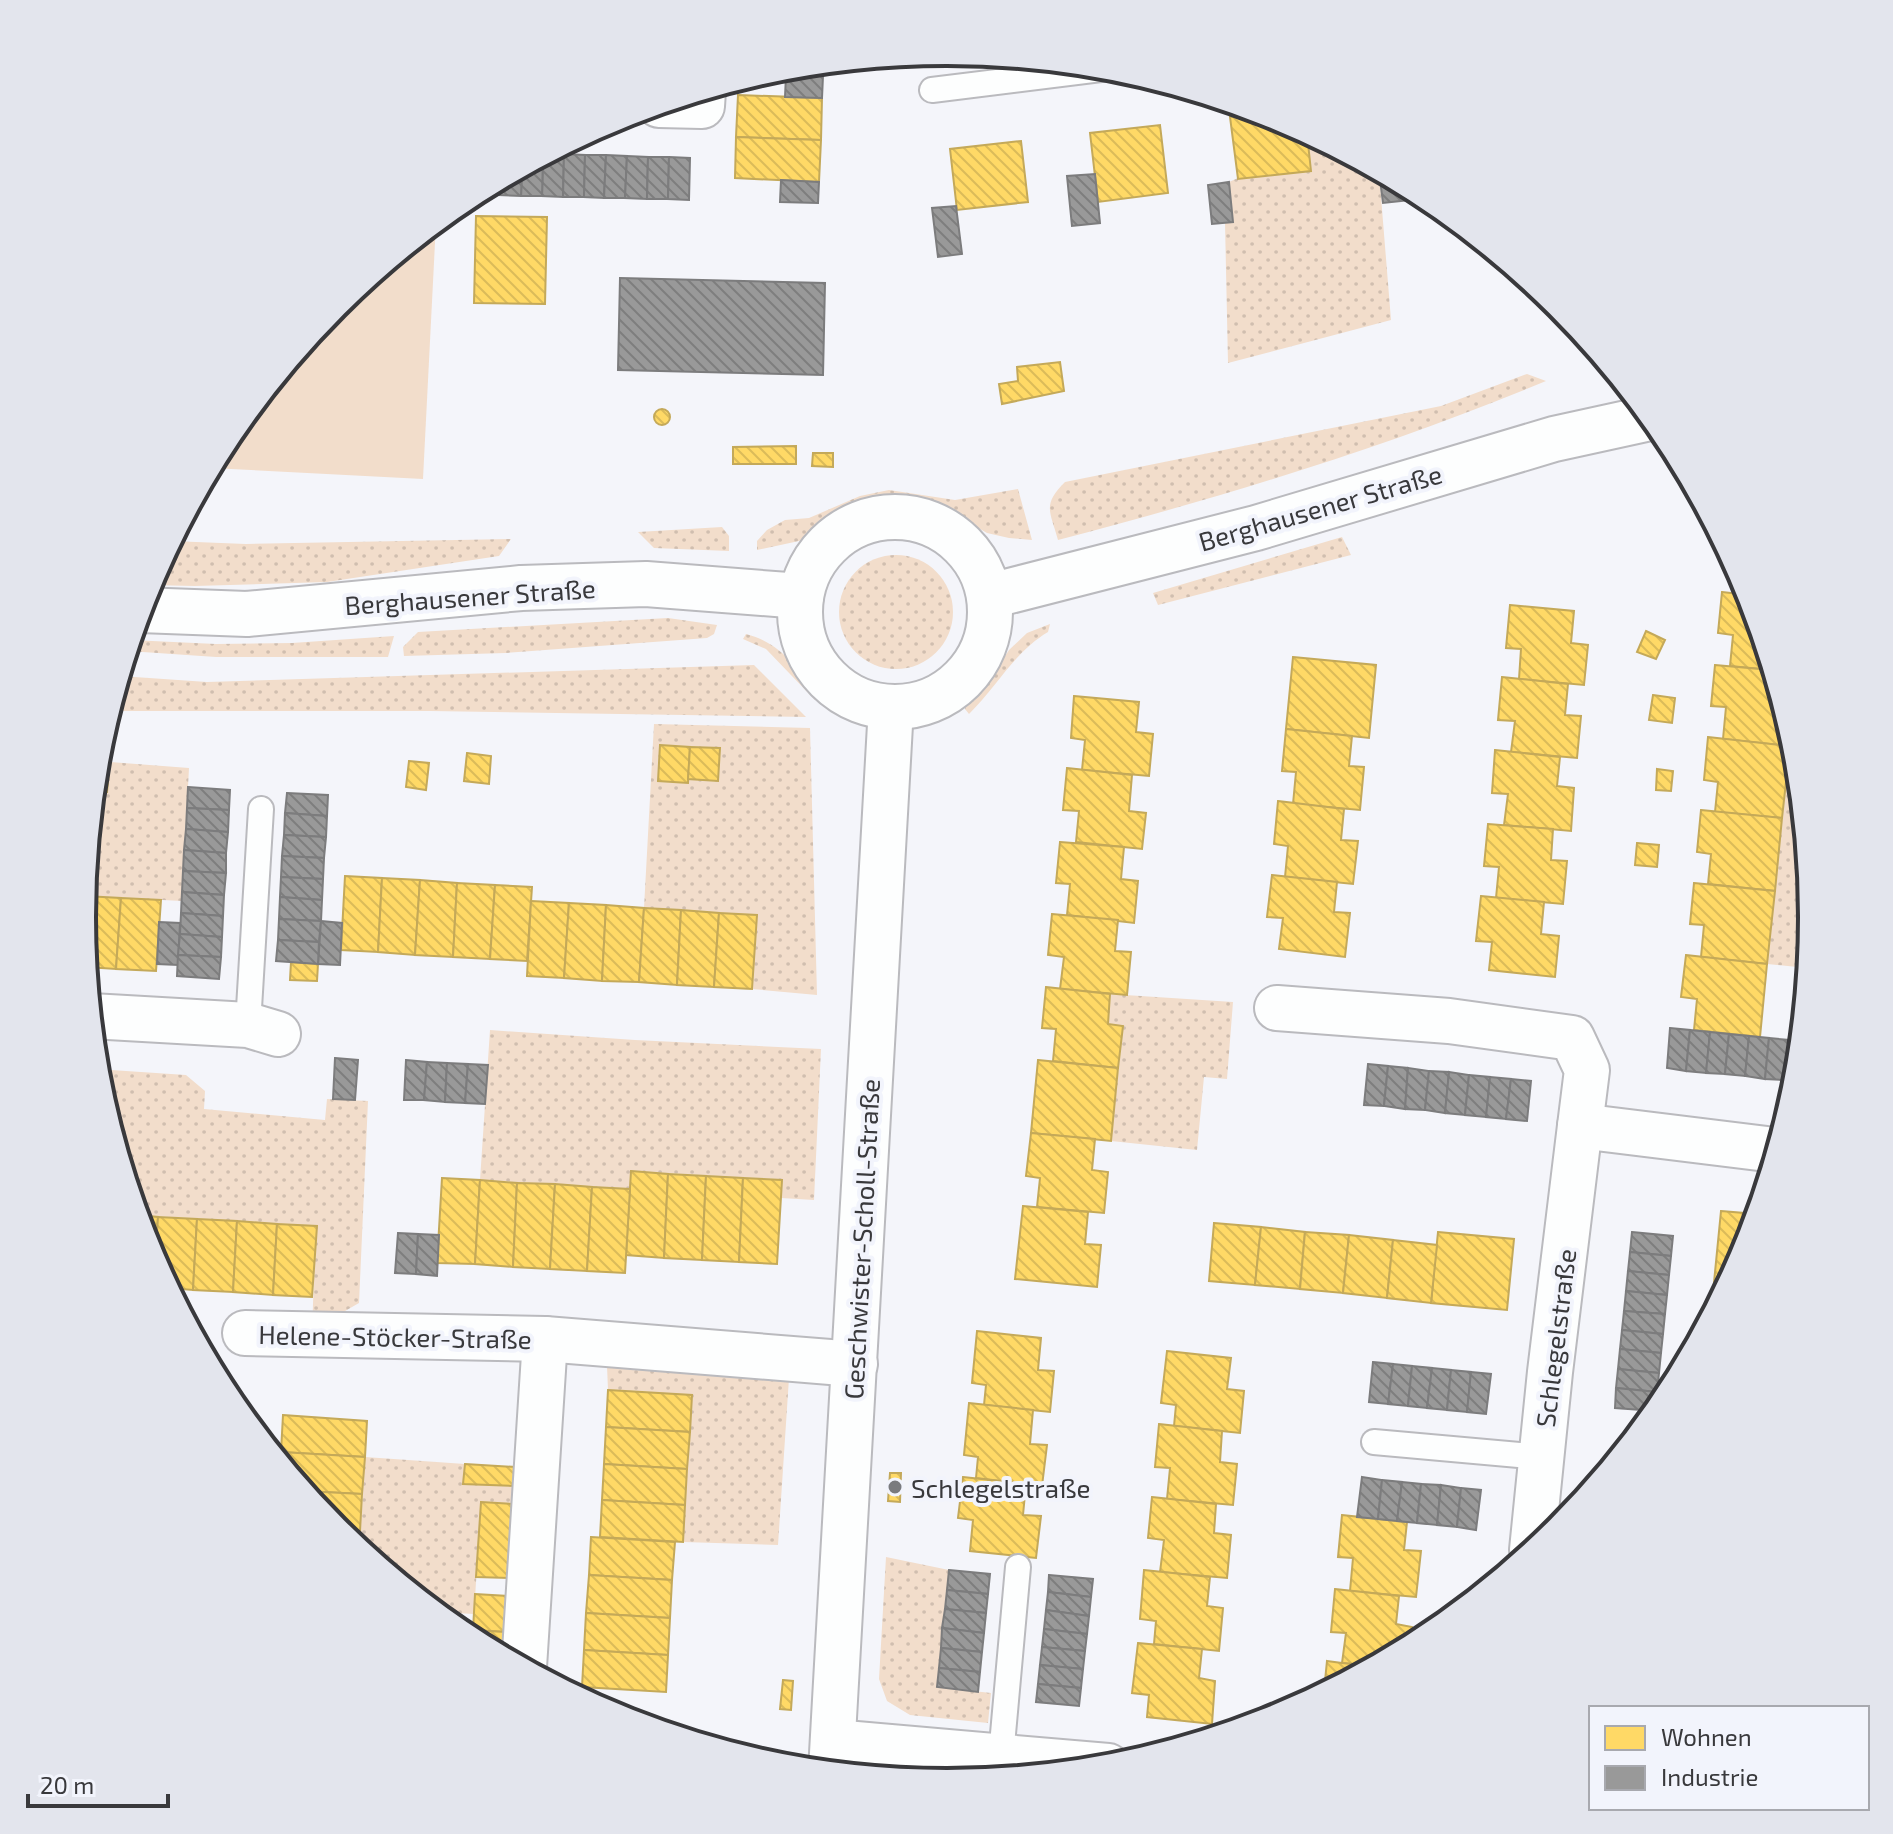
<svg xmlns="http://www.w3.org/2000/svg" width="1893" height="1834" font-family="'Exo 2',sans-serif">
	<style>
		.grass { fill: url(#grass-dots); fill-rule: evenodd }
		.park { fill: #f2ddcb }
		.homes { fill: url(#homes-back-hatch); stroke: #c4a959; stroke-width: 2 }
		.industry { fill: url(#industry-back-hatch); stroke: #7c7c7d; stroke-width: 2 }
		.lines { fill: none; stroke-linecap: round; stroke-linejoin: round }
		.service-casing { stroke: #bababe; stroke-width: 28 }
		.minor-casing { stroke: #bababe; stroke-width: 48 }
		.tertiary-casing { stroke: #bababe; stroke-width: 48 }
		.service { stroke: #fdfefe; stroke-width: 24 }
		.minor { stroke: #fdfefe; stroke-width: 44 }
		.tertiary { stroke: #fdfefe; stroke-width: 44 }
		.poi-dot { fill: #7a7b7e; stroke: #f2f4fc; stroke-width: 3 }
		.labels { text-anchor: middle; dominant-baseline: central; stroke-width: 8; stroke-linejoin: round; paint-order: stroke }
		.street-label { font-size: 26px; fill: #39393c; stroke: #f2f4fc }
		.poi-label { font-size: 26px; fill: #39393c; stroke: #f2f4fc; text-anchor: start }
		.rim { fill: none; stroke: #39393c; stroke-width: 4 }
	</style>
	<defs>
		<pattern id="grass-dots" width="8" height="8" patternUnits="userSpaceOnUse" patternTransform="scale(2)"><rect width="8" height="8" fill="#f2ddcb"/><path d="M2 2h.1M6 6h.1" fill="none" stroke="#d0beaf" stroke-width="1.8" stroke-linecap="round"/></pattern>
		<pattern id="homes-back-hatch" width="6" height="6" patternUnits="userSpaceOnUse" patternTransform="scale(2)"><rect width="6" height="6" fill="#ffd966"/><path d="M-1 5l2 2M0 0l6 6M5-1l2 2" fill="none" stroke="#dbbb59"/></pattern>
		<pattern id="industry-back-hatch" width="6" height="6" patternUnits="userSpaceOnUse" patternTransform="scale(2)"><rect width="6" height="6" fill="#999"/><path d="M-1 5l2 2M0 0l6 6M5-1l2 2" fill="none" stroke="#7e7e7e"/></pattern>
	</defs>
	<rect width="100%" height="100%" fill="#f4f5fa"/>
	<g class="grass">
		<path d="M1228,103L1263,113L1230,117Z"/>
		<path d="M1307,134L1379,172L1391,320L1228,363L1225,223L1233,222L1229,182L1238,178L1311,170Z"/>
		<path d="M1527,374L1546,381C1384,448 1226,496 1058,540C1050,511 1042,505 1065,482L1441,406Z"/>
		<path d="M1018,489L1032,540L1009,538L987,533L944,508L922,500L890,498L864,503L842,512L799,541L757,550V541L767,530L785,520L809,518L860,496L889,490L955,500Z"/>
		<path d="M722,527L729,536V551L654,548L638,532Z"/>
		<path d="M1342,537L1351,555L1158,605L1153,593Z"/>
		<path d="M511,539L499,556L327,582L195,586L148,585L171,541L246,544Z"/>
		<circle cx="896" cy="612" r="57"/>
		<path d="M668,618L717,625L714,634L707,638L506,653L404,656L403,647L418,632Z"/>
		<path d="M1050,624L1048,632C1014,652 997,687 969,714L965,709L966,705L986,685L1009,650L1027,633Z"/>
		<path d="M746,634C784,644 795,669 820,696L815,700L766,649L743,639Z"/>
		<path d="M394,636L388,657H216L128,651L131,640L216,644L292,643Z"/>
		<path d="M754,665L806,717L430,711H110L120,676L207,682Z"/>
		<path d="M654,724L810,728L817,995L752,989L756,915L644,908ZM660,745L720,749L688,779L687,783L658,781Z"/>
		<path d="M1790,746L1795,749L1811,917L1807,968L1767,964Z"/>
		<path d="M97,761L189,768L182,901L84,896L94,791L107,792L109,770L96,768Z"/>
		<path d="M1110,994L1233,1002L1227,1079L1204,1077L1197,1150L1111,1141L1123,1026L1108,1024Z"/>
		<path d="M490,1030L635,1040L821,1049L814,1200L781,1198V1180L631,1171L630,1189L480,1180Z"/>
		<path d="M96,1069L186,1075L205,1091L204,1109L325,1120L327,1099L368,1101L359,1303L312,1330L316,1226L137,1215L98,1085Z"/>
		<path d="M607,1366L789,1378L778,1545L683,1542L692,1395L608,1390Z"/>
		<path d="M365,1457L465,1464L464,1484L514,1486V1504L481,1503L474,1614L436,1612L359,1549Z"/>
		<path d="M886,1557L949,1570L937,1687L991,1693L988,1723L910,1715L887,1701L879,1679Z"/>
	</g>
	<path class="park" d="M436,223L423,479L211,468L228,436L335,305Z"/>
	<g class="homes">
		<path d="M738,95L822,98L821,140L736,137Z"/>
		<path d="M1263,114L1278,118L1307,134L1311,171L1238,179L1230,117Z"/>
		<path d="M1160,125L1168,193L1098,202L1090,133Z"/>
		<path d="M736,137L821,140L819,182L735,178Z"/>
		<path d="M1021,141L1028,202L957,210L950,149Z"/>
		<path d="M476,216L547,217L545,304L474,303Z"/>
		<path d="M1060,362L1064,391L1002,404L999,384L1018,381L1017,367Z"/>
		<circle cx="662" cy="417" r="8"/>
		<path d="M796,446V464H733V447Z"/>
		<path d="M813,453H833V467L812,466Z"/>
		<path d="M1722,592L1748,595L1771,670L1730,666L1733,635L1718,633Z"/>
		<path d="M1510,605L1574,611L1571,643L1588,645L1584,685L1519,679L1521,649L1506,648Z"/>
		<path d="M1646,631L1665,640L1656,659L1637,652Z"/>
		<path d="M1293,657L1376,665L1369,738L1286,729Z"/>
		<path d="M1715,665L1771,670L1777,688L1775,702H1781L1791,735L1790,746L1723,739L1726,707L1711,706Z"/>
		<path d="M1502,677L1568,684L1565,715L1581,716L1577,758L1511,752L1515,721L1498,720Z"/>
		<path d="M1653,695L1675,698L1672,723L1649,720Z"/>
		<path d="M1074,696L1139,702L1136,732L1153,734L1149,776L1082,770L1085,740L1071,738Z"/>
		<path d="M1286,729L1352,736L1349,766L1364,767L1360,810L1293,804L1296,772L1282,771Z"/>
		<path d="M1708,737L1790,746L1782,818L1715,812L1718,782L1704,780Z"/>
		<path d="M660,745L690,747L688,783L658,781Z"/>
		<path d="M690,747L720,748L718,781L688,779Z"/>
		<path d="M1495,750L1560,757L1557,786L1574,788L1571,831L1504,825L1508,794L1492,793Z"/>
		<path d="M467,753L491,756L489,784L464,781Z"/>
		<path d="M409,761L429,763L426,790L406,787Z"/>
		<path d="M96,768L109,770L107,792L94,791Z"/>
		<path d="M1067,768L1132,775L1129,811L1146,813L1142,849L1076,842L1079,811L1063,810Z"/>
		<path d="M1657,769L1673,771L1671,791L1656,790Z"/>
		<path d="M1278,801L1344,809L1341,840L1358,841L1353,884L1285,877L1288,846L1274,844Z"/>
		<path d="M1701,810L1782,818L1775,891L1708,884L1711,854L1697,852Z"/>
		<path d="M1488,824L1553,829L1551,860L1567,861L1563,904L1496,898L1499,867L1484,866Z"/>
		<path d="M1060,842L1124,847L1121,879L1138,881L1134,923L1067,915L1070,884L1056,883Z"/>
		<path d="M1637,843L1659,845L1657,867L1635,865Z"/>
		<path d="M1272,875L1337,882L1334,912L1350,913L1345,957L1279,949L1283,918L1267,917Z"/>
		<path d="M345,876L382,878L378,952L341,950Z"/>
		<path d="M382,878L420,880L415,955L378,952Z"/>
		<path d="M420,880L457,883L453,957L415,955Z"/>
		<path d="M457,883L495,885L490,959L453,957Z"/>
		<path d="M1694,883L1775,891L1767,964L1701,957L1704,925L1690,924Z"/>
		<path d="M495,885L532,887L527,961L490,959Z"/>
		<path d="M84,896L121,898L116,969L86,967L82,917Z"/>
		<path d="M1481,896L1544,902L1541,934L1559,936L1555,977L1489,970L1492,942L1476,941Z"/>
		<path d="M121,898L161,900L156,971L116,969Z"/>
		<path d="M531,901L569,903L564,978L527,976Z"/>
		<path d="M569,903L606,905L602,981L564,978Z"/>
		<path d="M606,905L644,908L639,982L602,981Z"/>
		<path d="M644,908L681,910L677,985L639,982Z"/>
		<path d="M681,910L719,913L714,987L677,985Z"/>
		<path d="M719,913L757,915L752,989L714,987Z"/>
		<path d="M1052,914L1118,920L1115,951L1131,952L1127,995L1060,989L1064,957L1048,955Z"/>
		<path d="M1686,955L1767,964L1760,1037L1694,1030L1697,999L1681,997Z"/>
		<path d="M291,962L318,964L317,981L290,980Z"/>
		<path d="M1046,987L1110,994L1108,1024L1123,1026L1118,1068L1053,1061L1056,1029L1042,1028Z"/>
		<path d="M1038,1060L1118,1068L1111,1141L1031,1133Z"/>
		<path d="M1031,1133L1095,1139L1092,1170L1108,1172L1104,1213L1037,1207L1040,1178L1026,1176Z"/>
		<path d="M631,1171L668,1174L664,1258L626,1255Z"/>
		<path d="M668,1174L706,1176L702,1260L664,1258Z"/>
		<path d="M706,1176L743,1178L739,1262L702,1260Z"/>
		<path d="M442,1178L480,1180L475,1264L437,1263Z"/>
		<path d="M743,1178L782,1180L777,1264L739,1262Z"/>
		<path d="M480,1180L517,1183L513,1267L475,1264Z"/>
		<path d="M517,1183L555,1184L550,1269L513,1267Z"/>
		<path d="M555,1184L592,1187L587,1271L550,1269Z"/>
		<path d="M592,1187L630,1189L625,1273L587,1271Z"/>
		<path d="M1023,1206L1088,1212L1085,1244L1101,1245L1097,1287L1015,1279Z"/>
		<path d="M1721,1211L1756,1214L1745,1248L1711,1313Z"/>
		<path d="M137,1215L158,1217L155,1262L147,1248Z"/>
		<path d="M158,1217L197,1219L193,1290L169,1288L155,1262Z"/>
		<path d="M197,1219L237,1221L233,1292L193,1290Z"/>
		<path d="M237,1221L277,1224L273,1295L233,1292Z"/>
		<path d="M1214,1223L1261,1227L1255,1285L1209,1281Z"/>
		<path d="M277,1224L317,1226L312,1297L273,1295Z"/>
		<path d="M1261,1227L1305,1232L1300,1289L1255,1285Z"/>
		<path d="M1305,1232L1349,1235L1343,1293L1300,1289Z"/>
		<path d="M1438,1232L1514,1239L1507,1310L1431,1303Z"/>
		<path d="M1349,1235L1393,1240L1387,1298L1343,1293Z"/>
		<path d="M1393,1240L1437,1245L1431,1303L1387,1298Z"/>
		<path d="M977,1331L1041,1338L1038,1370L1054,1371L1050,1412L984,1405L986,1385L972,1383Z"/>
		<path d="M1167,1351L1231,1358L1227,1389L1244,1391L1240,1433L1174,1426L1176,1405L1161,1403Z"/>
		<path d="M608,1390L692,1395L690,1432L606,1427Z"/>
		<path d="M969,1403L1033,1410L1030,1444L1047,1445L1042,1486L976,1478L978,1457L964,1455Z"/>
		<path d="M283,1415L367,1421L365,1457L281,1452Z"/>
		<path d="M1159,1424L1222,1431L1220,1462L1237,1464L1233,1505L1167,1499L1170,1468L1155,1467Z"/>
		<path d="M606,1427L690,1432L687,1469L604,1464Z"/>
		<path d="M281,1452L365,1457L362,1494L304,1491L280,1462Z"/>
		<path d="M465,1464L515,1467L514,1486L463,1484Z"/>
		<path d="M604,1464L687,1469L685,1505L602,1500Z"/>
		<path d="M890,1473H901L900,1502L888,1501Z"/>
		<path d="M963,1477L1026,1484L1023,1515L1041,1516L1036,1558L970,1551L973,1520L958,1518Z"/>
		<path d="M304,1491L362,1494L360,1531L336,1530Z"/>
		<path d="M1152,1497L1216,1504L1214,1533L1231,1535L1227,1578L1160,1572L1164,1540L1148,1538Z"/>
		<path d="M602,1500L685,1505L683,1542L600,1537Z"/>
		<path d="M481,1502L514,1504L509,1578L476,1577Z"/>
		<path d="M1342,1515L1407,1522L1404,1550L1421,1551L1416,1597L1350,1591L1353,1558L1338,1557Z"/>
		<path d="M336,1530L360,1531L359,1549Z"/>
		<path d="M591,1537L675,1542L672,1580L589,1575Z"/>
		<path d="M1144,1570L1210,1577L1207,1606L1223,1608L1219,1651L1154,1644L1156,1621L1140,1619Z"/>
		<path d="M589,1575L672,1580L670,1618L586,1613Z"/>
		<path d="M1335,1589L1399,1596L1396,1624L1412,1627L1410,1645L1372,1666L1342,1663L1346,1633L1331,1632Z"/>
		<path d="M475,1594L508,1596L506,1632L473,1630Z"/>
		<path d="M586,1613L670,1618L668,1655L584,1650Z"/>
		<path d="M469,1630L506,1632L505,1657L469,1638Z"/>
		<path d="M1138,1643L1202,1649L1199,1678L1215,1681L1212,1724L1147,1717L1149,1695L1132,1693Z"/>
		<path d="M584,1650L668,1655L666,1692L582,1687Z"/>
		<path d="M1327,1661L1342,1663L1372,1666L1324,1691Z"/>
		<path d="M783,1680L793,1681L791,1710L780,1709Z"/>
	</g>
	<g class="industry">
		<path d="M824,64L823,76L786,75V68Z"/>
		<path d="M786,75L823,76L822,98L785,97Z"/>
		<path d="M548,154H564L563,197L542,196L543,157Z"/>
		<path d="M564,154L585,155L584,197H563Z"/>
		<path d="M585,155H606L604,198L584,197Z"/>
		<path d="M606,155L627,156L625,198H604Z"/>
		<path d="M627,156L648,157L647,199L625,198Z"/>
		<path d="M543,157L542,196H521L522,168Z"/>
		<path d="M648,157H669L668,199H647Z"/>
		<path d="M669,157L690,158L689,200L668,199Z"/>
		<path d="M522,168L521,196L499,195L500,180Z"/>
		<path d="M1379,172L1418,193L1419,199L1383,203Z"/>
		<path d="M1095,174L1100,223L1072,226L1067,176Z"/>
		<path d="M500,180L499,195H478L479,191Z"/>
		<path d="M781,180L819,182L818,203L780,202Z"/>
		<path d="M1229,182L1233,222L1212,224L1208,185Z"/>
		<path d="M956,206L962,254L938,257L932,208Z"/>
		<path d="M620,278L825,283L823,375L618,370Z"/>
		<path d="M188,787L230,790L229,810L187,808Z"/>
		<path d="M287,793L328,795L327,816L285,813Z"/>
		<path d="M187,808L229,810L228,832L186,829Z"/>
		<path d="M285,813L327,816L326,837L284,835Z"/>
		<path d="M186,829L228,832L226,853L184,850Z"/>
		<path d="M284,835L326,837L324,858L282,856Z"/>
		<path d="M184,850L226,853V873L183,871Z"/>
		<path d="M282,856L324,858L323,879L281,877Z"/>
		<path d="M183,871L226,873L224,895L182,892Z"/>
		<path d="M281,877L323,879L322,900L280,897Z"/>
		<path d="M182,892L224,895L223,916L181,913Z"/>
		<path d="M280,897L322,900L321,921L279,919Z"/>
		<path d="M181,913L223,916L222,937L180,934Z"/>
		<path d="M279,919L321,921L319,942L278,940Z"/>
		<path d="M321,921L342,923L340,965L318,964Z"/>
		<path d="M159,922L180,923L178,965L157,964Z"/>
		<path d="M180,934L222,937L221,957L178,955Z"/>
		<path d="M278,940L319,942L318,964L276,961Z"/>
		<path d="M178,955L221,957L219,979L177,976Z"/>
		<path d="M1670,1028L1690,1030L1686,1071L1667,1068Z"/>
		<path d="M1690,1030L1710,1032L1706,1073L1686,1071Z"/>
		<path d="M1710,1032L1729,1034L1725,1074L1706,1073Z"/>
		<path d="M1729,1034L1749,1036L1745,1076L1725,1074Z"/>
		<path d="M1749,1036L1769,1038L1765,1079L1745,1076Z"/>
		<path d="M1769,1038L1789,1040L1784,1080L1765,1079Z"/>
		<path d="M1789,1040L1799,1041L1795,1081L1784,1080Z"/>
		<path d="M335,1058L358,1060L355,1100L333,1099Z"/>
		<path d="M406,1060L427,1062L424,1100H404Z"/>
		<path d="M427,1062L447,1063L445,1102L424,1100Z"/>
		<path d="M447,1063L468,1064L465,1103L445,1102Z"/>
		<path d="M468,1064L488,1065L485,1104L465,1103Z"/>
		<path d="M1368,1064L1388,1066L1384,1106L1364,1105Z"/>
		<path d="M1388,1066L1408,1068L1405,1109L1384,1106Z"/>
		<path d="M1408,1068L1429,1071L1425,1110L1405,1109Z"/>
		<path d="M1429,1071L1449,1072L1445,1113L1425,1110Z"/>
		<path d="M1449,1072L1469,1075L1465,1115L1445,1113Z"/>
		<path d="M1469,1075L1490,1077L1486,1117L1465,1115Z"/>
		<path d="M1490,1077L1511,1079L1506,1119L1486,1117Z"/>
		<path d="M1511,1079L1531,1081L1527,1121L1506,1119Z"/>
		<path d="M1632,1232L1673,1236L1671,1256L1630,1252Z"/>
		<path d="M398,1233L418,1234L416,1274L395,1273Z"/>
		<path d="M418,1234L439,1235L437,1276L416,1274Z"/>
		<path d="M1630,1252L1671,1256L1669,1275L1628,1271Z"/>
		<path d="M1628,1271L1669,1275L1667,1295L1626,1291Z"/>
		<path d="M1626,1291L1667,1295L1665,1314L1624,1311Z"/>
		<path d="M1624,1311L1665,1314L1663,1334L1622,1330Z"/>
		<path d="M1622,1330L1663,1334L1661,1353L1620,1349Z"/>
		<path d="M1620,1349L1661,1353L1659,1373L1618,1369Z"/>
		<path d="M1373,1362L1393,1364L1388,1404L1369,1402Z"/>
		<path d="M1393,1364L1412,1366L1408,1406L1388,1404Z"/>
		<path d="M1412,1366L1432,1368L1427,1408L1408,1406Z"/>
		<path d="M1432,1368L1451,1370L1447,1410L1427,1408Z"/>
		<path d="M1618,1369L1659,1373L1657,1392L1616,1388Z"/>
		<path d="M1451,1370L1471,1372L1467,1412L1447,1410Z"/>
		<path d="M1471,1372L1491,1374L1486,1414L1467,1412Z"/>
		<path d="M1616,1388L1657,1392L1655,1411L1615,1408Z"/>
		<path d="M1362,1477L1382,1480L1378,1519L1357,1517Z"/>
		<path d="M1382,1480L1402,1482L1397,1521L1378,1519Z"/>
		<path d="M1402,1482L1421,1484L1417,1523L1397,1521Z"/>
		<path d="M1421,1484L1441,1485L1437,1525L1417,1523Z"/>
		<path d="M1441,1485L1461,1488L1457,1527L1437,1525Z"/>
		<path d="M1461,1488L1481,1490L1476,1530L1457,1527Z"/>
		<path d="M949,1570L990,1574L988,1594L947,1590Z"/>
		<path d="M1049,1575L1093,1579L1091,1597L1048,1592Z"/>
		<path d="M947,1590L988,1594L986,1613L945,1609Z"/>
		<path d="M1048,1592L1091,1597L1089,1616L1046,1610Z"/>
		<path d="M945,1609L986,1613L984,1633L942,1628Z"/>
		<path d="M1046,1610L1089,1616L1087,1634L1044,1629Z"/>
		<path d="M942,1628L984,1633L982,1652L941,1648Z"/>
		<path d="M1044,1629L1087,1634L1085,1651L1042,1647Z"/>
		<path d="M1042,1647L1085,1651L1083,1669L1040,1665Z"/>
		<path d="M941,1648L982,1652L980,1672L939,1668Z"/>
		<path d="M1040,1665L1083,1669L1081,1688L1038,1684Z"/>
		<path d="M939,1668L980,1672L978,1692L937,1687Z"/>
		<path d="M1038,1684L1081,1688L1079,1706L1036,1702Z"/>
	</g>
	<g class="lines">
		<g class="service-casing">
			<g id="service">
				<path d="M932,90L1109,68"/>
				<path d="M248,1025L261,809"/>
				<path d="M1374,1442L1541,1457"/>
				<path d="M1001,1756L1018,1567"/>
			</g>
		</g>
		<g class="minor-casing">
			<g id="minor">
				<path d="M659,105L702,106L703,91"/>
				<path d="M1277,1008L1449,1021L1572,1038L1587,1070L1580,1126"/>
				<path d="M91,1016L248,1025L278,1034"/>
				<path d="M245,1333L545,1339L855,1364"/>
				<path d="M1532,1550L1550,1372L1580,1126L1775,1150"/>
				<path d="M524,1667L545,1339"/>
				<path d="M833,1742L1108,1766"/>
			</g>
		</g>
		<g class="tertiary-casing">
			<g id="tertiary">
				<circle cx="895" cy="612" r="95"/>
				<path d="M990,596L1256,528L1554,439L1650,418"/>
				<path d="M140,610L247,614L521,588L646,584L801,596"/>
				<path d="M831,1771L891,707"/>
			</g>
		</g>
		<use href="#service" class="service"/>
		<use href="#minor" class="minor"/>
		<use href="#tertiary" class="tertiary"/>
	</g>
	<circle class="poi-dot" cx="895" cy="1487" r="8"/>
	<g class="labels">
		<g class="street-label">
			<text transform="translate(1320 507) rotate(-16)">Berghausener Straße</text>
			<text transform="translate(470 596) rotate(-4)">Berghausener Straße</text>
			<text transform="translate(861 1239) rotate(-87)">Geschwister-Scholl-Straße</text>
			<text transform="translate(395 1336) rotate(1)">Helene-Stöcker-Straße</text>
			<text transform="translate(1555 1338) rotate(-83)">Schlegelstraße</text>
		</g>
		<g class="poi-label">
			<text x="911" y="1487">Schlegelstraße</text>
		</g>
	</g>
	<path d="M0 0H1893V1834H0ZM96 917a851 851 0 1 1 1702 0a851 851 0 1 1-1702 0Z" fill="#e3e5ed" fill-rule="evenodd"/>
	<path class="rim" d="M96 917a851 851 0 1 1 1702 0a851 851 0 1 1-1702 0Z"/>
	<rect x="1589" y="1706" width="280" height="104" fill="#f2f4fc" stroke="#a8a9af" stroke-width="2"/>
	<rect x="1605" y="1726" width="40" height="24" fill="#ffd966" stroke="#a8a9af" stroke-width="2"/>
	<text x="1661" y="1746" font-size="24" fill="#39393c">Wohnen</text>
	<rect x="1605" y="1766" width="40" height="24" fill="#999999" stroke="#a8a9af" stroke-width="2"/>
	<text x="1661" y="1786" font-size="24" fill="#39393c">Industrie</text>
	<path d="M28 1794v12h140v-12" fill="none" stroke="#39393c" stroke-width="4"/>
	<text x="40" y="1794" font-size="24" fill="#39393c" stroke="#f2f4fc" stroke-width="6" paint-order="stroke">20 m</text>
</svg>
